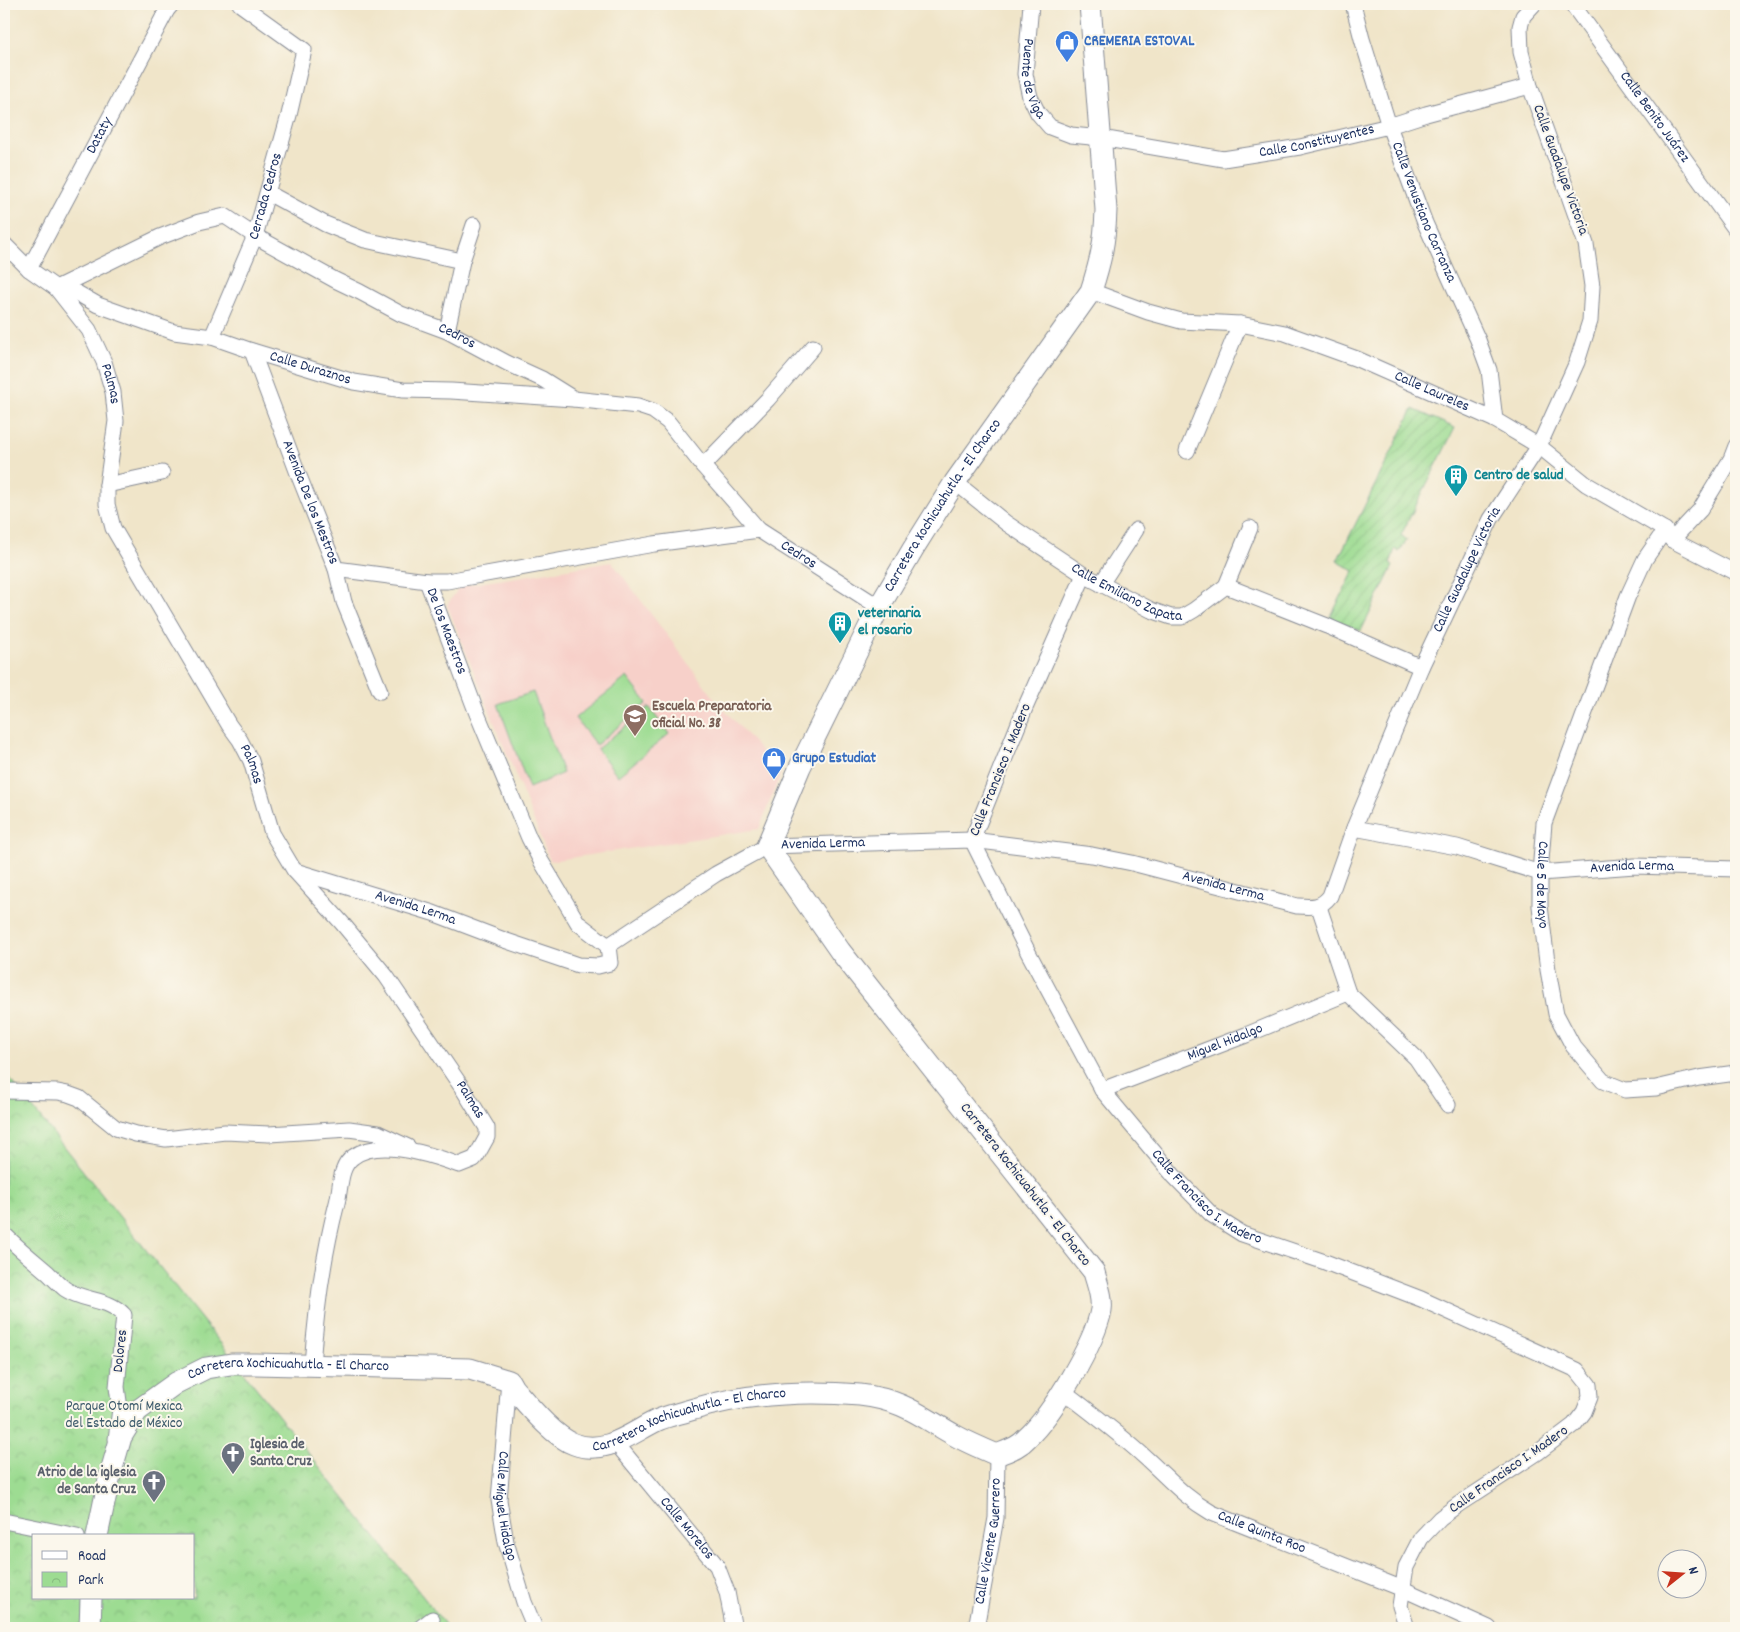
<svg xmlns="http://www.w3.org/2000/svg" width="1740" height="1632" font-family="Dekko,sans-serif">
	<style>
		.built { fill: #f7d0c9 }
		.grass { fill: #9ddc92; stroke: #5c8678 }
		.park { fill: url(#park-crowns); stroke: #5c8678; fill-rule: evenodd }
		.garden { fill: url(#garden-furrows); stroke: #5c8678 }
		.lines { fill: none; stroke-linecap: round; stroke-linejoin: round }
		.street-casing { stroke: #868a94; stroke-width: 17 }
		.secondary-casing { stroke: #868a94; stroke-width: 23 }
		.street { stroke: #fff; stroke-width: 15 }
		.secondary { stroke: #fff; stroke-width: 21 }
		.labels { text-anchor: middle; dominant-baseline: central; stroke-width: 4; stroke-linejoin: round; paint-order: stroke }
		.shop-label { font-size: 15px; font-weight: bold; fill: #366cbe; stroke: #fbf7ec; text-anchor: start }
		.street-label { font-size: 15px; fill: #1b2f5e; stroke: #fbf7ec }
		.culture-label { font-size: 15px; font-weight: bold; fill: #0d838f; stroke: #fbf7ec; text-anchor: start }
		.education-label { font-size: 15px; font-weight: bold; fill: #785e54; stroke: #fbf7ec; text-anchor: start }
		.park-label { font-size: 15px; fill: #3c5a6b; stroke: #fbf7ec }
		.worship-label { font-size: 15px; font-weight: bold; fill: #5b616d; stroke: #fbf7ec; text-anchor: start }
	</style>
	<defs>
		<pattern id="park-crowns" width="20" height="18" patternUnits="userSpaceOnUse" patternTransform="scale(1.25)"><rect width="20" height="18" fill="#9ddc92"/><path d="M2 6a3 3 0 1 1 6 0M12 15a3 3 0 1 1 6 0" fill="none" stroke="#87bd80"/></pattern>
		<pattern id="garden-furrows" width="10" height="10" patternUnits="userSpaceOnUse" patternTransform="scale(1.25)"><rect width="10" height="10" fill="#9ddc92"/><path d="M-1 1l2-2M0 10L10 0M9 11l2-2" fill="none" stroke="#87bd80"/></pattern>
	</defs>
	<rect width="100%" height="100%" fill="#fbf7ec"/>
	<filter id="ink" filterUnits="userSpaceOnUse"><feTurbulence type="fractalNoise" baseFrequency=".02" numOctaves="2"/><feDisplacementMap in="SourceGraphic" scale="10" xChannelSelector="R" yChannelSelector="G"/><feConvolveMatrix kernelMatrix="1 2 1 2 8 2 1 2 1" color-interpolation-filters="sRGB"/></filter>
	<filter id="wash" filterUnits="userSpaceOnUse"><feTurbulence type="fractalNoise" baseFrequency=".0096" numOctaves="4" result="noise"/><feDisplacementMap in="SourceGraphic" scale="20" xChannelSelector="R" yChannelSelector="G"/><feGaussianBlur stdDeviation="1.12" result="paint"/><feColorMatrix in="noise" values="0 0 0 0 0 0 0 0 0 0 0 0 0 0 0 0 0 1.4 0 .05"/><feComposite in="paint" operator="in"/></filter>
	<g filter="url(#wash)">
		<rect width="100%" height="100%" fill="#f0e5c9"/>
		<path class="built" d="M612,562L715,699L781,773L759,829L550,861L447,605L460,586Z"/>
		<g class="grass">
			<path d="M627,677L647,703L596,745L575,718Z"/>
			<path d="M533,692L563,773L529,788L498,704Z"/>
			<path d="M649,707L669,734L618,776L597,749Z"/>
		</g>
		<path class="park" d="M4,1072L448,1628H4ZM34,1536H194V1598H34Z"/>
		<path class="garden" d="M1413,409L1455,428L1401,535L1407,540L1399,552L1395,549L1390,564L1393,566L1361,631L1330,618L1354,571L1337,561Z"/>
	</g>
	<g filter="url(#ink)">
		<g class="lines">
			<g class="street-casing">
				<g id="street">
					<path id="s1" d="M1031,4L1025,74L1030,97L1038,113L1050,127L1071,135L1101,138L1223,159L1300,147L1389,126L1426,114L1530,86"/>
					<path id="s2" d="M1353,4L1362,39L1389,126L1425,223L1478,340L1489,370L1495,420"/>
					<path id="s3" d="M1572,4L1736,230"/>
					<path d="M268,193L325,224L365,240L462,261"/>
					<path id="s4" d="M4,244L29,269L56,288L89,330L104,362L113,392L116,421L107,485V504L113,528L229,725L240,740L251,761L272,833L294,870L342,923L386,976L463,1089L487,1128V1137L477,1155L474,1159L459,1165C432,1155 379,1137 353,1157C339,1167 341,1188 337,1203C323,1256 316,1310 312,1365"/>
					<path id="s5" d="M29,269L167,10L172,4"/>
					<path id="s6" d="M56,288L160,237L199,222L225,216L255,236L335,280L360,292L401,314L447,331L507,363L542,379L574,399L638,406L653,411L668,422L703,466L759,530L879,607"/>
					<path id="s7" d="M56,288L77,293L98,305L174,332L212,337L252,351L354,382L403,390L451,391L573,399"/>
					<path id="s8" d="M1091,291L1148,312L1181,321L1240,324L1285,333L1357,359L1495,420L1539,446L1586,484L1665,530L1672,540L1736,573"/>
					<path d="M447,331L462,261L474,225"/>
					<path id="s9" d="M212,337L255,236L289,115L304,50L240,4"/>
					<path id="s10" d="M252,351L299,476L336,569L427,581H447L654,544L759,530"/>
					<path d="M1187,451L1240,324"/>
					<path d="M703,466L768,399L813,347"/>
					<path id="s11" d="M955,482L1006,523L1084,575L1151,610L1171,617H1182L1194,610L1226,586L1327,626L1421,667"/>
					<path d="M107,485L162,473"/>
					<path id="s12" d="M1665,530L1645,559L1628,596L1544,823L1540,873V906L1548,970L1556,1014L1573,1046L1603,1081L1625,1090L1656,1088L1699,1078L1736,1073"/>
					<path d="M1672,540L1700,510L1731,459L1736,446"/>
					<path d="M336,569L344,602L380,691"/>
					<path id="s13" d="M1084,575L1025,708L972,840L1028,952L1102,1090L1174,1176L1212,1215L1242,1234L1325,1262L1421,1299L1577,1370L1589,1385L1590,1397L1584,1412L1574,1425L1537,1453L1459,1504L1440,1518L1421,1538L1406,1567L1400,1606L1407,1628"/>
					<path id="s14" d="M427,581L476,711L529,838L541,861L578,923L608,946"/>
					<path d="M1101,584L1136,530"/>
					<path d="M1226,586L1250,528"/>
					<path id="s15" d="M1354,828L1457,847L1540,873L1635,866L1736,869"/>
					<path id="s16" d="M295,871L433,913L504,940L578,965L598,966L610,963L608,946"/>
					<path d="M1319,907L1348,993L1416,1058L1448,1105"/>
					<path id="s17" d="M608,946L716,874L767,846L972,840L1092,855L1132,863L1297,906C1312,907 1321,908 1330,896L1354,828L1421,667L1491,519L1539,446L1577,362L1590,321L1592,286L1586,244L1530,86L1521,52L1520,27L1523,16L1534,4"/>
					<path id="s18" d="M1102,1090L1246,1035L1348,993"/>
					<path d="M4,1091L58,1092L68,1094L79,1098L116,1128L136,1134L166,1139L225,1132L269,1134L349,1129L378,1133L408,1147"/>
					<path d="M4,1234C18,1248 33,1260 48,1273C53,1278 59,1284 65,1289C84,1302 109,1298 124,1315L117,1387L120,1409L116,1439"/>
					<path id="s19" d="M509,1381L499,1500L506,1542L524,1602L535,1628"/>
					<path id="s20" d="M1063,1391C1092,1413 1121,1435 1147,1459C1170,1480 1184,1497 1212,1513L1403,1589L1489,1628"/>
					<path id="s21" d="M616,1443L717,1566L727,1592L733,1624L732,1628"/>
					<path d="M4,1521L77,1536"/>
					<path d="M420,1628L432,1619"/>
					<path id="s22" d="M976,1628L996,1518L997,1455"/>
				</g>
			</g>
			<g class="secondary-casing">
				<g id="secondary">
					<path id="s23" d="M97,1536L110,1475L121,1437L137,1411L176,1383L206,1368L231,1364H255L470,1369L509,1381L513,1388C528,1405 554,1437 574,1444C606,1456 632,1432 658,1420C667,1416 678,1414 687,1411C742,1394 803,1390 860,1395C904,1400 920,1416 956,1436C969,1443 983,1449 997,1455C1009,1450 1019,1447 1027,1438C1052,1415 1095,1343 1101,1310C1103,1297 1097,1284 1094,1272L840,951L767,846L800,767L879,607L913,549L955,482L1091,291C1101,260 1105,242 1106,210L1090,4"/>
					<path d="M90,1628L91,1598"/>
				</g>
			</g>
			<use href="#street" class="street"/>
			<use href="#secondary" class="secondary"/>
		</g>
	</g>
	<defs>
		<g id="shop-pin" transform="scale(1.25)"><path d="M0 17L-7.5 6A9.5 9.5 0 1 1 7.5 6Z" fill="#3f7fe0" stroke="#fbf7ec"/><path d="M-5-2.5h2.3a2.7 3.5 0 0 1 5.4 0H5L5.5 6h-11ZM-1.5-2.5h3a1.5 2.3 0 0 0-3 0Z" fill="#fff"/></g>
		<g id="building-pin" transform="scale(1.25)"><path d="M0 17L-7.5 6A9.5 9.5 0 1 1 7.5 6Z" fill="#0f9aa8" stroke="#fbf7ec"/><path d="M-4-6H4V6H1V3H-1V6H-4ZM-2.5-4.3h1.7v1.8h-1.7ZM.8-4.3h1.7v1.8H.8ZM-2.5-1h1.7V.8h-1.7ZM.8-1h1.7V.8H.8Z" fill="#fff"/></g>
		<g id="school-pin" transform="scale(1.25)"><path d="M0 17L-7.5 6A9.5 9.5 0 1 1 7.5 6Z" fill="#8d6e63" stroke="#fbf7ec"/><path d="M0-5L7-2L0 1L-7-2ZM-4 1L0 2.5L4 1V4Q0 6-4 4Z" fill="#fff"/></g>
		<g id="church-pin" transform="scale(1.25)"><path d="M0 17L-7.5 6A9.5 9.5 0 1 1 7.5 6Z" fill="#6b7280" stroke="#fbf7ec"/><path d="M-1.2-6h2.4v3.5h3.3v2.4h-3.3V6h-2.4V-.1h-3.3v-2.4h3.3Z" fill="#fff"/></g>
	</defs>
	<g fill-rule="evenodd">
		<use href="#shop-pin" x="1067" y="42"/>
		<use href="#building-pin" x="1456" y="476"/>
		<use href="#building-pin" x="840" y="623"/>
		<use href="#school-pin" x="635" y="716"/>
		<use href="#shop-pin" x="774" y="759"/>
		<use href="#church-pin" x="233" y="1454"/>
		<use href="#church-pin" x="154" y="1482"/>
	</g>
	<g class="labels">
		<g class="shop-label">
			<text x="1084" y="42">CREMERIA ESTOVAL</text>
			<text x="792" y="759">Grupo Estudiat</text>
		</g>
		<g class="street-label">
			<text stroke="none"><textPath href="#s1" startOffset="76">Puente de Viga</textPath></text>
			<text stroke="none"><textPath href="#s3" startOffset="140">Calle Benito Juárez</textPath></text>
			<text stroke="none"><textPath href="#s5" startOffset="151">Dataty</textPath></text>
			<text stroke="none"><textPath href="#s1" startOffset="402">Calle Constituyentes</textPath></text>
			<text transform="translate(1560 170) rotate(70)">Calle Guadalupe Victoria</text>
			<text stroke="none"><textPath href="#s9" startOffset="151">Cerrada Cedros</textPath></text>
			<text stroke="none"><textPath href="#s2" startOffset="220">Calle Venustiano Carranza</textPath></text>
			<text stroke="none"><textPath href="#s6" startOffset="446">Cedros</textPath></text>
			<text stroke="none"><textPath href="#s7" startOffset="268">Calle Duraznos</textPath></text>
			<text stroke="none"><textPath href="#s4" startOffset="180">Palmas</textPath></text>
			<text stroke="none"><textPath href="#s8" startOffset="358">Calle Laureles</textPath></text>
			<text stroke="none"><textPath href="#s10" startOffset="162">Avenida De los Mestros</textPath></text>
			<text stroke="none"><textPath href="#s23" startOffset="2201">Carretera Xochicuahutla - El Charco</textPath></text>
			<text stroke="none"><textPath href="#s6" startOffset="866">Cedros</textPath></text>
			<text stroke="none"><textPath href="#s17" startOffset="1116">Calle Guadalupe Victoria</textPath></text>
			<text stroke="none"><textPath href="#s11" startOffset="206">Calle Emiliano Zapata</textPath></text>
			<text stroke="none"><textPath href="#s14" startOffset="54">De los Maestros</textPath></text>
			<text stroke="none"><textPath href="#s4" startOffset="600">Palmas</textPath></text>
			<text transform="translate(1001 770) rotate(-68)">Calle Francisco I. Madero</text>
			<text stroke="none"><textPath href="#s17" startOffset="244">Avenida Lerma</textPath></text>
			<text stroke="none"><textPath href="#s15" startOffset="284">Avenida Lerma</textPath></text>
			<text stroke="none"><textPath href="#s12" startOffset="380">Calle 5 de Mayo</textPath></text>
			<text stroke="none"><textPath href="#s17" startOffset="649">Avenida Lerma</textPath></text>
			<text stroke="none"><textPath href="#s16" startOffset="126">Avenida Lerma</textPath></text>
			<text stroke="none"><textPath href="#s18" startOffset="132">Miguel Hidalgo</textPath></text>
			<text stroke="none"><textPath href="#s4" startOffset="1005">Palmas</textPath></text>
			<text transform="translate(1025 1185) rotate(52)">Carretera Xochicuahutla - El Charco</text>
			<text stroke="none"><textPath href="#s13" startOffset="721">Calle Francisco I. Madero</textPath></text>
			<text transform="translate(121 1351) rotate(-84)">Dolores</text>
			<text stroke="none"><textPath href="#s23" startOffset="296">Carretera Xochicuahutla - El Charco</textPath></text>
			<text stroke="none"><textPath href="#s23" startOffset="731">Carretera Xochicuahutla - El Charco</textPath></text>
			<text transform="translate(1509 1470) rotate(-35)">Calle Francisco I. Madero</text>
			<text stroke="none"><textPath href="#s19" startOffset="126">Calle Miguel Hidalgo</textPath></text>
			<text stroke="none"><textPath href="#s21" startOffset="111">Calle Morelos</textPath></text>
			<text stroke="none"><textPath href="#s20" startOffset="246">Calle Quinta Roo</textPath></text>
			<text stroke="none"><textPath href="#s22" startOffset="88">Calle Vicente Guerrero</textPath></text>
		</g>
		<g class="culture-label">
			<text x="1474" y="476">Centro de salud</text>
			<text x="858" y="614">veterinaria<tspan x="858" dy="17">el rosario</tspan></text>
		</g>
		<g class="education-label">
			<text x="652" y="707">Escuela Preparatoria<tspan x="652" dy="17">oficial No. 38</tspan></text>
		</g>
		<g class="park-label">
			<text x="124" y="1407">Parque Otomí Mexica<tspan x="124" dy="17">del Estado de México</tspan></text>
		</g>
		<g class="worship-label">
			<text x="250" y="1445">Iglesia de<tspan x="250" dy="17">Santa Cruz</tspan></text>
			<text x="136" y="1473" text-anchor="end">Atrio de la iglesia<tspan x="136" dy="17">de Santa Cruz</tspan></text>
		</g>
	</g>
	<rect width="1740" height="1632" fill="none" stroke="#fbf7ec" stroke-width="20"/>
	<rect x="32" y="1534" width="162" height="65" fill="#fbf7ec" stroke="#a1a7b3"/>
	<rect x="42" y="1551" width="25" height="8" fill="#ffffff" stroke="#a1a7b3"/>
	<text x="78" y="1560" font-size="15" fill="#1b2f5e">Road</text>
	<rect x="42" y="1572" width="25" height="15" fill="url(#park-crowns)" stroke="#a1a7b3"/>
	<text x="78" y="1584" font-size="15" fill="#1b2f5e">Park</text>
	<g transform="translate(1682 1574) rotate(73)"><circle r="24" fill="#fbf7ec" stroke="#a1a7b3"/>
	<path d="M0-4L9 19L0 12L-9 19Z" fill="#c8321e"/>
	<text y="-8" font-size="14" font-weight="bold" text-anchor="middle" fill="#1b2f5e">N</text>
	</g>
</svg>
